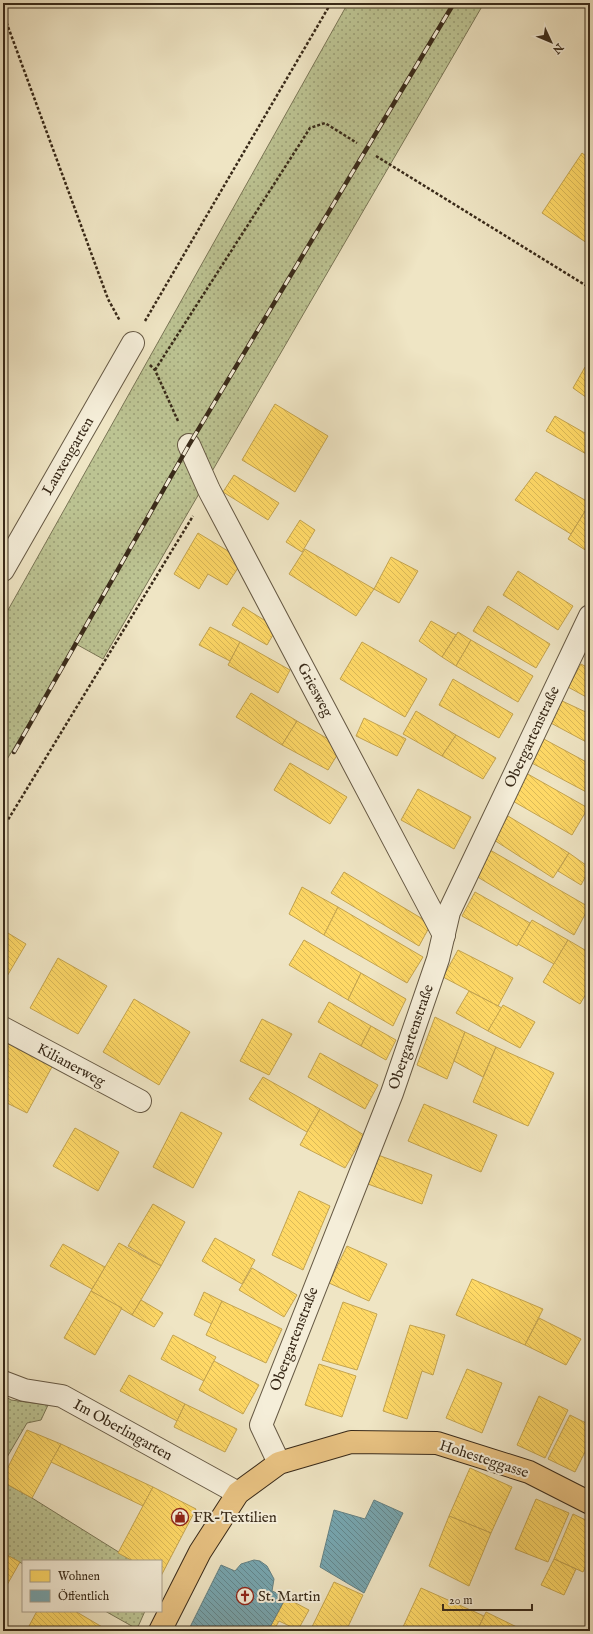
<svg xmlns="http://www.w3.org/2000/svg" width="593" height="1634" font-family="'IM FELL English',serif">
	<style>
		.grass { fill: url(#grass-dots); stroke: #7a7656 }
		.homes { fill: url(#homes-back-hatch); stroke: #c4a44f }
		.public { fill: url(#public-back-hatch); stroke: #648082 }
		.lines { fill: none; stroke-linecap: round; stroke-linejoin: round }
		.minor-casing { stroke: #665944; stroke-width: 24 }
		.major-casing { stroke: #392a19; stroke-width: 24 }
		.path { stroke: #392a19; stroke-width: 2.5; stroke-dasharray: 3 2; stroke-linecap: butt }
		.minor { stroke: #f5eed9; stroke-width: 22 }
		.major { stroke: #e8c282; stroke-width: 22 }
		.rail-casing { stroke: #392a19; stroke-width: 4.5 }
		.rail { stroke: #f5eed9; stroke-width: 3; stroke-dasharray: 9; stroke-linecap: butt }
		.labels { text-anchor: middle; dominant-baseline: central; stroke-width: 4; stroke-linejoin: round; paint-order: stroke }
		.street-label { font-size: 15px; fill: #392a19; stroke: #f5eed9 }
		.poi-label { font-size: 15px; fill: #392a19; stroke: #f5eed9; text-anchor: start }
	</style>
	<defs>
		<pattern id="grass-dots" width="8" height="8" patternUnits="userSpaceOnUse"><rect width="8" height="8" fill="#bcc392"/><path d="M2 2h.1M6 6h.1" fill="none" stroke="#9a9f76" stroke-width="1.8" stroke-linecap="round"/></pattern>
		<pattern id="homes-back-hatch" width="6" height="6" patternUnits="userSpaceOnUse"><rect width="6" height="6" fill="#ffd966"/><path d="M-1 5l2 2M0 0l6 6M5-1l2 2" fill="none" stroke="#dbba58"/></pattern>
		<pattern id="public-back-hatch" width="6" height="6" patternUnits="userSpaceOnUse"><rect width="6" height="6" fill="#76a5af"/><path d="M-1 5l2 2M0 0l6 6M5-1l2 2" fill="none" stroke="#62878e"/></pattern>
	</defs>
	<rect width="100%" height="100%" fill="#efe5c4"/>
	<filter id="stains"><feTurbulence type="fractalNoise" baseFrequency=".005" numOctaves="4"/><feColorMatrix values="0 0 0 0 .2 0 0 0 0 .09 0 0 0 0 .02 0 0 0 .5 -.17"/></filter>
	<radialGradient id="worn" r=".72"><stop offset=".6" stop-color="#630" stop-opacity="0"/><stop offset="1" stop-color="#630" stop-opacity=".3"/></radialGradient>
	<g class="grass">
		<path d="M348,3H484L103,659L76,644L3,766V619Z"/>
		<path d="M3,1395L11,1400L48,1405L41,1420L27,1423L3,1464Z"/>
		<path d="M3,1482L32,1498L133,1561H23V1564L3,1553Z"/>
		<path d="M105,1611H145L137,1629Z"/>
	</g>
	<g class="homes">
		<path d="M582,153L590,159V245L542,213Z"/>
		<path d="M585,367L590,371V400L573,388Z"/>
		<path d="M275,404L328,436L295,492L242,460Z"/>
		<path d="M555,416L590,436V452L588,455L546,431Z"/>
		<path d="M536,472L590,503L571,534L515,500Z"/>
		<path d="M234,475L279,503L268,520L223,492Z"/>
		<path d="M587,508L590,510V553L568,539Z"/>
		<path d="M300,520L315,530L302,552L286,542Z"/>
		<path d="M198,533L243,560L227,585L208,574L199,589L174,574Z"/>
		<path d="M305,549L374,589L356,616L289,574Z"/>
		<path d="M391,557L418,571L399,603L374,589Z"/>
		<path d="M518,571L573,606L558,630L503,595Z"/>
		<path d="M488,606L550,644L536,668L473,631Z"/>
		<path d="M243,607L277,628L267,645L232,625Z"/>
		<path d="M431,621L456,635L442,657L419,641Z"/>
		<path d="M210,627L240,642L230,661L199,645Z"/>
		<path d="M458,632L471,640L456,666L442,657Z"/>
		<path d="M471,640L533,676L518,702L456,666Z"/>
		<path d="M240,642L290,670L278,693L228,665Z"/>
		<path d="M362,642L427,679L405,717L340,679Z"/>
		<path d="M581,664L590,669V699L568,687Z"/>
		<path d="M453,679L513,714L499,738L439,705Z"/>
		<path d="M251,693L297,721L282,745L236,717Z"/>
		<path d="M560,700L590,714V744L549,722Z"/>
		<path d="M416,711L456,735L442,756L403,734Z"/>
		<path d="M364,718L406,739L397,756L356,736Z"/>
		<path d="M297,721L342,747L328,770L282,745Z"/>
		<path d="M456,735L496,758L483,779L442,756Z"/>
		<path d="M542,738L590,764V794L530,762Z"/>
		<path d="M290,763L347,797L330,824L274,790Z"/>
		<path d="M526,773L588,808L572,835L511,800Z"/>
		<path d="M418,789L471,817L454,849L401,820Z"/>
		<path d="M508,816L569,853L553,878L494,840Z"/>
		<path d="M490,850L589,907L574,935L476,876Z"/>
		<path d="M569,853L590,868L581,885L558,871Z"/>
		<path d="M344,872L431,924L419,946L331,893Z"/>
		<path d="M302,887L338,907L324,935L289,914Z"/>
		<path d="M475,892L530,923L517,946L462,916Z"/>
		<path d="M338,907L423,957L407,983L324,935Z"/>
		<path d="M532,920L568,940L554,964L518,944Z"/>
		<path d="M3,930L26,944L3,983Z"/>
		<path d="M304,940L361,973L348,1000L289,965Z"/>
		<path d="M568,940L590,953V987L580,1004L543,982Z"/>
		<path d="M458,950L513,978L498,1006L443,977Z"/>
		<path d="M58,958L107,986L78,1034L30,1008Z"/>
		<path d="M361,973L406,999L393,1026L348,1000Z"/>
		<path d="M469,991L502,1008L488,1031L456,1013Z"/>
		<path d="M134,999L190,1032L159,1085L103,1052Z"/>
		<path d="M329,1002L371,1026L361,1046L318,1022Z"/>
		<path d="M503,1005L535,1022L520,1048L488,1031Z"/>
		<path d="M435,1017L465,1032L447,1079L417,1065Z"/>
		<path d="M262,1019L292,1034L269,1075L240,1061Z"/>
		<path d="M371,1026L396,1040L386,1060L361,1046Z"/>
		<path d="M465,1032L496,1047L483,1077L454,1061Z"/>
		<path d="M3,1040L53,1065L27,1113L3,1101Z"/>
		<path d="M496,1047L554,1073L528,1126L473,1102Z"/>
		<path d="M320,1053L378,1085L365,1109L308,1077Z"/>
		<path d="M263,1077L320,1109L307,1132L249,1099Z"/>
		<path d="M424,1104L497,1135L481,1172L408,1141Z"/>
		<path d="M320,1109L364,1135L345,1168L300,1145Z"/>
		<path d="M181,1112L222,1133L193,1188L153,1167Z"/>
		<path d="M75,1128L119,1152L98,1191L53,1166Z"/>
		<path d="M378,1155L432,1175L422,1204L368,1184Z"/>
		<path d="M299,1191L330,1206L303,1270L272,1255Z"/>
		<path d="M153,1204L185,1222L161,1266L128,1246Z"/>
		<path d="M215,1238L255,1260L242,1284L202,1261Z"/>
		<path d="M119,1243L161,1266L132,1315L91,1291Z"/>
		<path d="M63,1244L105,1267L92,1289L50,1266Z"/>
		<path d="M347,1246L387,1264L369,1301L329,1283Z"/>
		<path d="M252,1268L297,1295L284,1317L239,1290Z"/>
		<path d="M472,1279L543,1309L525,1345L456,1315Z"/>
		<path d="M91,1291L122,1308L95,1355L64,1338Z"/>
		<path d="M204,1292L222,1301L212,1324L194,1315Z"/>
		<path d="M141,1300L163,1313L154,1327L132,1315Z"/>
		<path d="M222,1301L282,1329L266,1363L206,1335Z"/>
		<path d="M343,1302L377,1314L357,1370L322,1360Z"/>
		<path d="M539,1318L581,1339L566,1365L525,1345Z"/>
		<path d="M410,1325L445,1335L433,1375L422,1371L407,1419L383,1411Z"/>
		<path d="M173,1335L216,1357L204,1381L161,1359Z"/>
		<path d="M214,1361L259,1385L243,1414L199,1390Z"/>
		<path d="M319,1364L356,1376L342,1417L305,1405Z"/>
		<path d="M467,1369L502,1383L482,1433L446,1418Z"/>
		<path d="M129,1375L185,1404L177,1421L120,1391Z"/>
		<path d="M539,1396L568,1410L545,1458L517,1445Z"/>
		<path d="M185,1404L237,1429L225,1452L174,1427Z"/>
		<path d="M570,1415L590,1425V1442L575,1472L548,1459Z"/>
		<path d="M27,1430L61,1444L32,1498L3,1482V1477Z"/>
		<path d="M61,1444L153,1487L143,1506L51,1462Z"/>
		<path d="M470,1468L512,1487L491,1533L449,1516Z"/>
		<path d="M153,1487L196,1509L161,1576V1561H133L118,1553Z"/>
		<path d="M536,1499L569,1513L548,1562L515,1549Z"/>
		<path d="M573,1514L590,1522V1557L583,1572L554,1559Z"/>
		<path d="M449,1516L491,1533L469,1586L429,1566Z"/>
		<path d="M3,1553L20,1562L3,1592Z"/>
		<path d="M554,1559L576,1569L564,1595L541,1585Z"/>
		<path d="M334,1582L363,1595L346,1631H310Z"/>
		<path d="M421,1588L484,1616L477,1631H411L403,1627Z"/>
		<path d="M286,1598L309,1610L298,1630L279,1621L274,1630L270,1627Z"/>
		<path d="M37,1611H75L109,1631H34L28,1628Z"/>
		<path d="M486,1612L525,1631H477Z"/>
	</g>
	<g class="public">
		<path d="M374,1500L403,1513L364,1593L320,1567L334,1510L365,1519Z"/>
		<path d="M254,1560L260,1561L267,1566L274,1579L272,1591L286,1597L268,1631H188L221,1565L235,1571L241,1564Z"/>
	</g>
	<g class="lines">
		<g class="minor-casing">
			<g id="minor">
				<path d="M189,445L209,490L444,935"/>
				<path d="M3,570L133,343"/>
				<path d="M3,1028L140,1101"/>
				<path d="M3,1382L24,1390L62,1396L238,1493"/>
				<path d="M279,1463L261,1425L392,1093L438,959L449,912L590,616"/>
			</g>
		</g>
		<g class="major-casing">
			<path id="major" d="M160,1631L200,1552L238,1493L279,1463L351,1442L437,1443L529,1472L590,1503"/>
		</g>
		<g class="path">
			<path d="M3,13L108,299L120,321"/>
			<path d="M376,156L590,288"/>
			<path d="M145,321L331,3"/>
			<path d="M150,365L155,370L178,421"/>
			<path d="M155,370L310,128L325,123L357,143"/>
			<path d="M3,828L193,516"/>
		</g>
		<use href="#minor" class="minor"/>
		<use href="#major" class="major"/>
		<g class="rail-casing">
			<path id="rail" d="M14,752L189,445L454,3"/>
		</g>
		<use href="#rail" class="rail"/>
	</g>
	<defs>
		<g id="shop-ring" transform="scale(0.9)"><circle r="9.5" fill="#f5eed9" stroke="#8f2418" stroke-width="1.5"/><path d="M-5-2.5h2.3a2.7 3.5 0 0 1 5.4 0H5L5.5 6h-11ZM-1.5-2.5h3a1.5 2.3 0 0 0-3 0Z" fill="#8f2418"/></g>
		<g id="church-ring" transform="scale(0.9)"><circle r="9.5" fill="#f5eed9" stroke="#8f2418" stroke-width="1.5"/><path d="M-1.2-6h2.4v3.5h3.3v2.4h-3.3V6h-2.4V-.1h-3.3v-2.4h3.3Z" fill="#8f2418"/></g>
	</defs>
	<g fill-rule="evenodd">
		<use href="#shop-ring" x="180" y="1517"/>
		<use href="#church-ring" x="245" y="1596"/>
	</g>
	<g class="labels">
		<g class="street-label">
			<text transform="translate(68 456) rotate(-60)">Lauxengarten</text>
			<text transform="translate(315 690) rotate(62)">Griesweg</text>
			<text transform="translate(532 737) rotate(-65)">Obergartenstraße</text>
			<text transform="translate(411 1037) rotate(-71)">Obergartenstraße</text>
			<text transform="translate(71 1065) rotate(28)">Kilianerweg</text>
			<text transform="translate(294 1339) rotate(-69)">Obergartenstraße</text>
			<text transform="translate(123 1430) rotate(29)">Im Oberlingarten</text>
			<text transform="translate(484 1459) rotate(18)">Hohesteggasse</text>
		</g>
		<g class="poi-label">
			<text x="193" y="1517">FR-Textilien</text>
			<text x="258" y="1596">St. Martin</text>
		</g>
	</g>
	<rect width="593" height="1634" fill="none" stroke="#efe5c4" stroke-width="16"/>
	<rect x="4" y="4" width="585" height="1626" fill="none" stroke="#392a19" stroke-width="2"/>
	<rect x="8" y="8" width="577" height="1618" fill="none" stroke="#392a19"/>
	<rect x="22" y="1560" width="140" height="52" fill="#f5eed9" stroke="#aaa08c"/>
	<rect x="30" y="1570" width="20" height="12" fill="#ffd966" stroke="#aaa08c"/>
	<text x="58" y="1580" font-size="12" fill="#392a19">Wohnen</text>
	<rect x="30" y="1590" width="20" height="12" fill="#76a5af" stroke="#aaa08c"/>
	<text x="58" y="1600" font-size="12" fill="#392a19">Öffentlich</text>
	<g transform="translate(551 42) rotate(134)" stroke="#f5eed9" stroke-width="3" paint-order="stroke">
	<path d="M0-3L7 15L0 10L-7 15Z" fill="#392a19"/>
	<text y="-6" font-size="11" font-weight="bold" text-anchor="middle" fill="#392a19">N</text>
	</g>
	<path d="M443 1604v6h89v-6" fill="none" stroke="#392a19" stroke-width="2"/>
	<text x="449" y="1604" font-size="12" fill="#392a19" stroke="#f5eed9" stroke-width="3" paint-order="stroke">20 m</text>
	<rect width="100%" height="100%" filter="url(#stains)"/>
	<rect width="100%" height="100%" fill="url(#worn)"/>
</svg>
